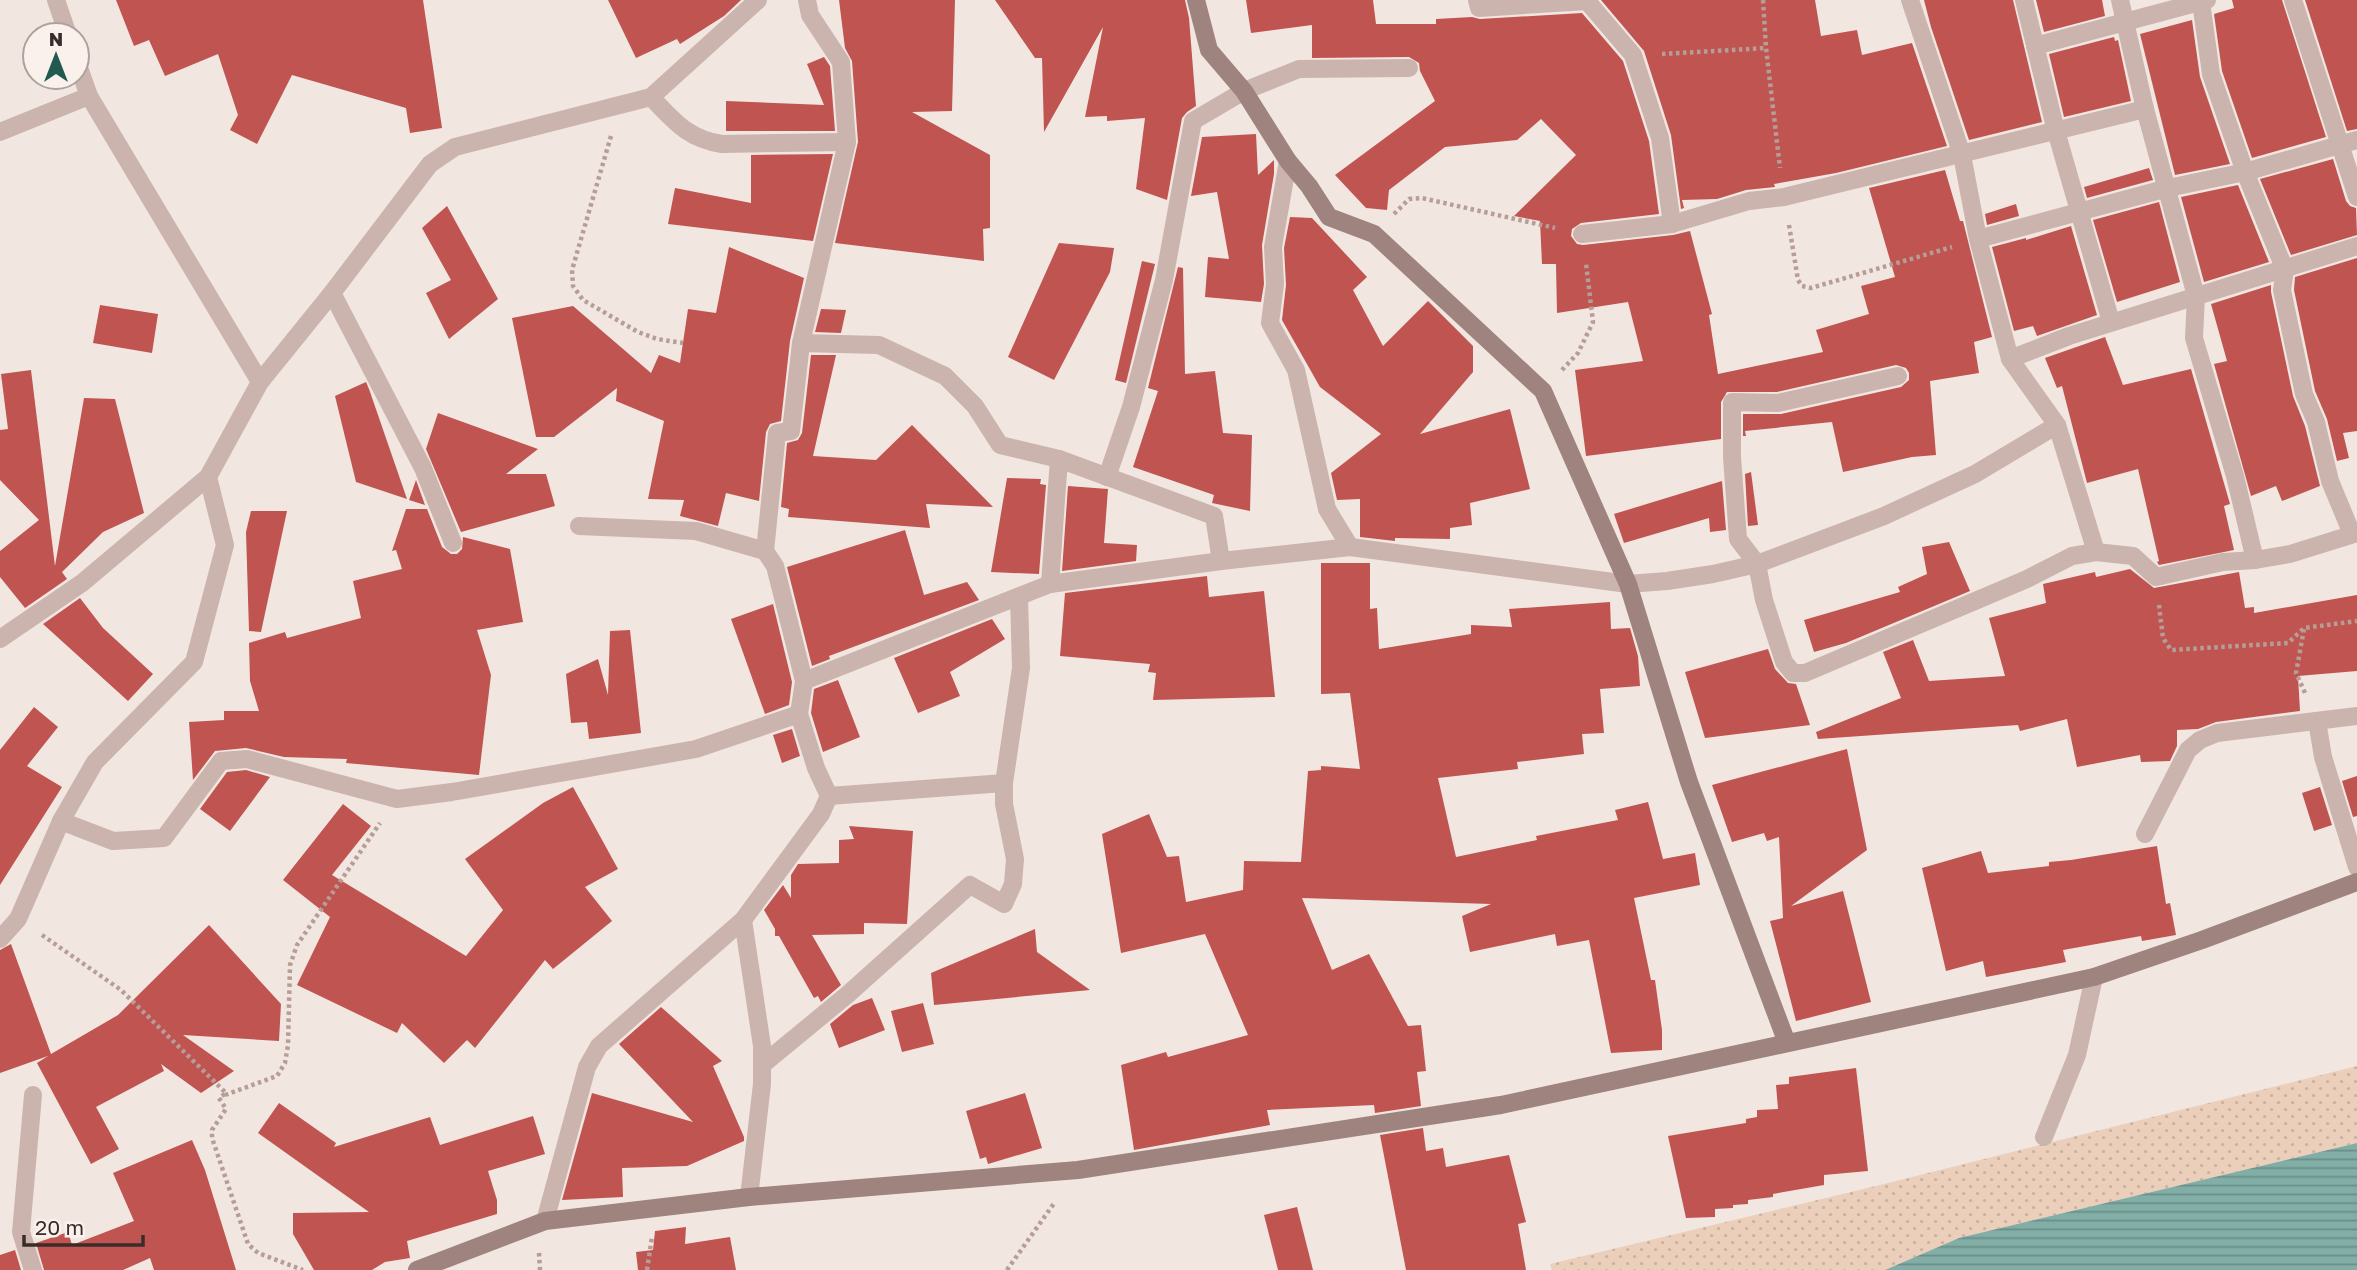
<svg xmlns="http://www.w3.org/2000/svg" width="2357" height="1270" font-family="'Golos Text',sans-serif">
	<style>
		.sand { fill: url(#sand-dots) }
		.water { fill: url(#water-rules) }
		.building { fill: #c05451 }
		.lines { fill: none; stroke-linecap: round; stroke-linejoin: round }
		.path { stroke: #b69e97; stroke-width: 4.5; stroke-dasharray: 3.5 3.5; stroke-linecap: butt }
		.lane { stroke: #cab4ad; stroke-width: 18 }
		.street { stroke: #cab4ad; stroke-width: 18 }
		.secondary { stroke: #9e837e; stroke-width: 18 }
	</style>
	<defs>
		<pattern id="sand-dots" width="8" height="8" patternUnits="userSpaceOnUse" patternTransform="scale(1.75)"><rect width="8" height="8" fill="#ebcfba"/><path d="M2 2h.1M6 6h.1" fill="none" stroke="#cab2a0" stroke-width="1.8" stroke-linecap="round"/></pattern>
		<pattern id="water-rules" width="6" height="5" patternUnits="userSpaceOnUse" patternTransform="scale(1.75)"><rect width="6" height="5" fill="#81aea6"/><path d="M0 2.5h6" fill="none" stroke="#6b8e87"/></pattern>
	</defs>
	<rect width="100%" height="100%" fill="#f2e6e1"/>
	<path class="sand" d="M2357,1066V1143L1959,1238L1885,1270H1552L1550,1264L1880,1185Z"/>
	<path class="water" d="M2357,1143V1270H1885L1959,1238Z"/>
	<g class="building">
		<path d="M116,0H423L442,128L410,133L406,108L292,75L257,144L230,130L238,115L218,54L165,76L149,40L134,46Z"/>
		<path d="M608,0H741L724,16L680,44L677,39L636,58Z"/>
		<path d="M839,0H955L952,111L912,112L990,155V228L983,229L984,261L835,243L858,142L852,61L845,48Z"/>
		<path d="M995,0H1185L1189,18L1196,106L1187,112L1182,118L1167,200L1136,189L1145,118L1107,121V116L1085,117L1103,27L1044,132L1042,58H1035Z"/>
		<path d="M1246,0H1373L1376,24H1436V19L1472,17L1480,19L1582,13L1623,61L1649,141L1659,214L1581,223L1572,229L1571,236L1577,244L1583,245L1673,235L1690,231L1712,314L1709,315L1718,374L1823,352L1816,330L1869,314L1861,286L1895,277L1869,188L1945,170L1960,221H1963L1992,337L1974,342L1979,373L1930,381L1936,455L1912,457L1843,472L1832,422L1745,431L1746,436H1743V414H1781L1901,387L1909,380V373L1906,368L1896,365L1777,392H1727L1721,402V439L1586,456L1575,370L1643,361L1628,302L1557,313L1556,264H1542L1540,221L1514,216L1576,155L1541,119L1517,140L1445,147L1389,190L1387,210L1366,208L1335,175L1435,101L1420,71L1419,63L1409,57L1312,58V25L1251,33Z"/>
		<path d="M1601,0H1815L1821,36L1857,30L1862,55L1912,43L1947,146L1836,173L1774,184L1775,187L1746,190L1717,199L1682,200L1684,208L1681,209L1671,135L1644,51Z"/>
		<path d="M1924,0H2013L2042,122L1969,140L1931,27Z"/>
		<path d="M2036,0H2102L2105,16L2044,32Z"/>
		<path d="M2232,0H2282L2326,137L2252,158L2222,71L2214,14L2234,8Z"/>
		<path d="M2305,0H2357V129L2347,131Z"/>
		<path d="M2192,20L2200,77L2230,164L2175,175L2140,34Z"/>
		<path d="M2114,37L2115,41L2118,40L2131,101L2064,117L2049,54Z"/>
		<path d="M824,57L830,66L835,131H726V101L824,105L807,64Z"/>
		<path d="M1256,134L1258,175L1274,160V174L1262,245L1264,284L1261,302L1205,297L1208,257L1229,259L1217,192L1191,196L1202,137Z"/>
		<path d="M833,154L813,241L668,224L675,188L751,203V155Z"/>
		<path d="M2333,159L2346,201L2350,206L2356,208L2357,235L2291,255L2260,179Z"/>
		<path d="M2149,168L2153,180L2087,198L2084,187Z"/>
		<path d="M2238,185L2269,262L2204,282L2181,197Z"/>
		<path d="M2159,202L2180,282L2117,302L2093,220Z"/>
		<path d="M2016,204L2019,216L1987,225L1985,214Z"/>
		<path d="M447,206L498,299L449,339L426,293L451,280L422,228Z"/>
		<path d="M1290,217L1312,218L1367,277L1353,290L1383,346L1428,301L1473,346V372L1420,434L1510,409L1530,489L1470,503L1472,525L1450,528V539L1395,538V541L1360,537V499L1337,500L1331,473L1381,434L1320,387L1282,320L1286,285L1284,248Z"/>
		<path d="M2071,226L2097,315L2037,336L2033,326L2014,331L1992,247L2026,238V240Z"/>
		<path d="M1059,243L1114,248L1110,272L1054,380L1008,357Z"/>
		<path d="M729,247L804,278L790,341L781,421L770,424L766,432L759,501L726,493L718,526L680,516L684,500L648,499L664,421L616,401L617,388L554,437H536L512,318L573,306L651,373L659,355L680,363L688,309L716,313Z"/>
		<path d="M2357,258V431L2343,433L2349,458L2337,461L2327,419L2315,391L2294,290L2295,277Z"/>
		<path d="M1142,261L1155,264L1126,383L1115,380Z"/>
		<path d="M1178,267L1183,268L1185,374L1215,371L1223,433L1252,435L1250,511L1212,503L1214,495L1133,467L1158,391L1148,388Z"/>
		<path d="M2271,285V292L2293,396L2305,426L2320,486L2282,501L2276,486L2251,496L2214,364L2227,361L2211,304Z"/>
		<path d="M100,305L158,314L152,353L93,343Z"/>
		<path d="M821,309L846,310L841,333L815,332Z"/>
		<path d="M2105,337L2123,385L2191,369L2230,504L2224,506L2234,550L2159,565L2157,562L2159,561L2138,469L2087,483L2062,386L2057,388L2045,358Z"/>
		<path d="M811,355H836L813,456L876,460L912,425L993,507L926,504L930,528L788,517L789,509L781,507L787,443L798,440L802,433Z"/>
		<path d="M31,370L55,566L84,398L115,399L144,513L103,532L62,572L67,579L25,608L0,577V551L39,520L0,480V430L8,429L1,374Z"/>
		<path d="M366,382L369,389L407,499L356,482L335,396Z"/>
		<path d="M438,413L538,449L506,474H546L555,506L461,532L426,449Z"/>
		<path d="M1751,472L1758,525L1748,526L1745,474Z"/>
		<path d="M1007,478L1041,479L1040,484L1046,485L1039,574L991,572Z"/>
		<path d="M416,480L425,505L409,500Z"/>
		<path d="M1722,481L1726,530L1710,532L1709,518L1624,543L1614,514Z"/>
		<path d="M1068,486L1108,489L1104,543L1137,545L1136,561L1062,571Z"/>
		<path d="M406,509H427L442,547L451,554H457L462,549L463,537L510,549L523,622L477,630L491,675L479,775L346,763L347,759L284,757L246,748L215,751L193,780L189,722L224,720V711H259L250,681L249,643L285,632L287,638L361,618L353,581L402,569L396,550L392,551Z"/>
		<path d="M251,511H287L261,632L249,631L246,532Z"/>
		<path d="M905,530L924,595L967,582L979,600L829,656L830,659L812,666L787,567Z"/>
		<path d="M1949,542L1970,591L1846,643L1814,652L1804,620L1900,592L1898,587L1927,574L1922,547Z"/>
		<path d="M1321,563H1370V609L1377,608L1379,649L1471,634V625L1512,627L1509,609L1610,602L1611,629L1630,628L1638,656L1640,686L1600,689L1604,733L1582,734L1584,754L1517,762L1518,769L1438,778L1456,857L1537,840L1536,836L1618,820L1615,810L1648,802L1663,859L1695,853L1700,885L1634,898L1651,980H1655L1662,1030V1050L1611,1053L1589,940L1557,946L1555,934L1470,952L1462,916L1491,904L1302,898L1332,970L1369,954L1408,1026L1421,1025L1426,1071L1417,1072L1421,1106L1375,1113L1374,1105L1267,1110L1270,1125L1134,1150L1121,1065L1166,1052L1168,1057L1248,1035L1205,934L1121,953L1102,834L1149,814L1167,857L1179,856L1186,902L1243,890L1244,861L1301,862L1308,771L1321,770V766L1360,769L1350,693L1321,694Z"/>
		<path d="M2130,569L2154,588L2239,572L2245,608L2254,607V613L2357,595V671L2298,676L2300,711L2216,722L2198,729L2177,730V746L2170,761L2141,762L2140,755L2077,767L2067,719L2020,731L2018,725L1818,739L1816,732L1901,698L1883,652L1913,640L1929,681L2005,676L1989,618L2046,603L2043,584L2095,572L2096,577Z"/>
		<path d="M1207,576L1209,597L1264,591L1275,697L1153,700L1156,673L1148,672L1150,664L1060,656L1065,593Z"/>
		<path d="M80,598L103,628L153,674L128,701L43,624Z"/>
		<path d="M773,604L792,682L789,705L765,714L731,619Z"/>
		<path d="M992,619L1005,639L950,672L960,696L918,713L894,658Z"/>
		<path d="M630,630L641,733L589,739L587,722L571,723L566,674L598,659L608,695L610,631Z"/>
		<path d="M1768,649L1775,669L1788,683L1796,684L1810,725L1705,738L1685,672Z"/>
		<path d="M838,680L860,737L823,752L811,713L814,689Z"/>
		<path d="M34,707L58,727L27,766L62,787L0,885V750Z"/>
		<path d="M792,729L800,756L782,763L773,735Z"/>
		<path d="M1847,749L1867,850L1791,906L1843,891L1871,1002L1796,1021L1770,921L1783,918L1779,837L1767,841L1764,833L1732,842L1712,785Z"/>
		<path d="M246,770L270,777L230,831L200,809L227,772Z"/>
		<path d="M2357,776V816L2353,817L2342,781Z"/>
		<path d="M573,787L618,869L585,887L612,921L553,969L545,960L475,1048L467,1040L444,1063L402,1023L397,1033L297,985L330,917L283,880L343,804L371,826L332,875L466,956L503,910L465,859L543,803Z"/>
		<path d="M2320,787L2332,825L2314,831L2302,793Z"/>
		<path d="M849,826L913,831L907,924L864,923V934L812,935L841,985L821,1002L818,996L814,998L779,936H775V929L764,910L783,885L791,898V875L798,864L839,863V840L854,839Z"/>
		<path d="M2157,846L2166,904L2170,903L2176,935L2142,941L2141,936L2063,950L2066,962L1986,977L1983,961L1946,971L1922,868L1981,851L1988,873L2049,866V862L2071,860Z"/>
		<path d="M209,925L281,1004L279,1041L183,1035L234,1071L201,1093L161,1064L164,1071L96,1107L119,1149L91,1164L37,1063L48,1056L0,1073V950L11,944L51,1054L118,1015Z"/>
		<path d="M1035,929L1037,952L1090,990L934,1005L931,973Z"/>
		<path d="M872,998L885,1030L839,1048L830,1024L853,1005Z"/>
		<path d="M923,1003L934,1044L902,1052L891,1011Z"/>
		<path d="M661,1007L722,1061L713,1066L744,1137V1141L687,1166L622,1168L623,1197L562,1200L592,1093L693,1122L619,1044Z"/>
		<path d="M1856,1068L1868,1171L1824,1175V1185L1773,1194V1197L1748,1200V1204L1733,1205V1208L1715,1209V1217L1686,1218L1668,1136L1746,1123V1119L1757,1117V1110L1778,1109L1776,1085L1789,1084V1077Z"/>
		<path d="M1025,1093L1042,1148L988,1164L986,1157L980,1159L966,1111Z"/>
		<path d="M279,1103L336,1143L334,1147L430,1117L440,1145L533,1116L545,1154L488,1171L497,1200V1214L407,1241L410,1258L385,1262L372,1270H314L293,1234V1213L369,1212L258,1133Z"/>
		<path d="M1423,1128L1426,1151L1443,1148L1446,1167L1509,1155L1526,1222L1518,1224L1526,1270H1406L1380,1135Z"/>
		<path d="M192,1140L205,1170L236,1270H154L150,1258L123,1270H44L36,1243L68,1232L72,1245L134,1221L113,1173Z"/>
		<path d="M1297,1207L1313,1270H1278L1264,1215Z"/>
		<path d="M686,1227L685,1244L730,1237L736,1270H638L636,1252L653,1250L655,1231Z"/>
		<path d="M15,1250L21,1270H0V1255Z"/>
	</g>
	<g class="lines">
		<g class="path">
			<path d="M1763,0L1766,48"/>
			<path d="M1662,54L1766,48L1780,168"/>
			<path d="M611,136L572,270L573,286L583,300L638,332L657,339L683,343"/>
			<path d="M1394,214L1409,199L1422,198L1555,228"/>
			<path d="M1789,225L1798,280L1802,286L1811,288L1952,247"/>
			<path d="M1562,370L1578,353L1593,322L1586,263"/>
			<path d="M2159,605L2163,638L2171,650L2288,643L2304,628L2357,621"/>
			<path d="M2304,629L2296,673L2306,695"/>
			<path d="M42,935L121,990L226,1093L219,1098L226,1109L212,1130V1138L248,1244L258,1253L303,1270"/>
			<path d="M225,1095L277,1076L285,1063L288,1045L290,965L297,945L380,823"/>
			<path d="M539,1253L540,1270"/>
			<path d="M647,1270L652,1237"/>
			<path d="M1007,1270L1055,1202"/>
		</g>
		<path class="lane" d="M1477,0L1479,8L1587,1"/>
		<g class="street">
			<path d="M56,0L68,35"/>
			<path d="M1586,0L1633,55L1660,138L1672,224"/>
			<path d="M1910,0L1962,155L1978,239L2010,359L2057,425L2096,552"/>
			<path d="M2024,0L2056,131L2111,322"/>
			<path d="M2120,0L2145,109L2196,296L2194,338L2235,476L2255,560"/>
			<path d="M2293,0L2357,197"/>
			<path d="M2201,2L2211,74L2245,172L2285,270L2282,290L2304,394L2316,422L2330,481L2352,534"/>
			<path d="M2035,46L2207,0"/>
			<path d="M77,62L89,96L260,382"/>
			<path d="M651,97C674,121 688,139 722,144L847,142"/>
			<path d="M0,132L89,96"/>
			<path d="M1288,161L1273,247L1275,284L1270,323L1296,370L1327,509L1350,547"/>
			<path d="M1582,234L1672,224L1749,201L1784,197L2145,109"/>
			<path d="M1978,239L2168,188L2245,172L2357,140"/>
			<path d="M332,293L423,468L453,543"/>
			<path d="M801,343L879,345L945,376L975,406L1000,445L1059,459L1214,516L1221,561"/>
			<path d="M2010,359L2069,336L2357,246"/>
			<path d="M1898,376L1778,403L1732,402V457L1738,539L1757,564L1764,600L1784,662L1793,673H1805L2027,579L2072,556L2096,552L2133,556L2156,577L2223,562L2255,560L2290,554L2357,533"/>
			<path d="M1107,477L1131,407L1164,280L1193,121L1244,91L1299,69L1409,68"/>
			<path d="M579,526L696,531L765,551L775,566L804,681L799,714L816,768L829,796"/>
			<path d="M765,551L777,433L791,431L801,343L847,142L841,62L810,15L807,0"/>
			<path d="M1050,584L1059,459"/>
			<path d="M0,639L82,583L208,477L260,382L332,293L430,164L455,147L651,97L758,0"/>
			<path d="M804,681L1050,584L1221,561L1350,547L1628,584L1667,581L1713,574L1757,564L1884,516L1975,474L2057,425"/>
			<path d="M2317,721L2323,757L2357,867"/>
			<path d="M829,796L1004,783"/>
			<path d="M61,821L113,841L164,838L221,761L247,759L397,799L452,792L696,749L799,714"/>
			<path d="M2145,834L2188,750L2200,740L2217,733L2357,716"/>
			<path d="M743,920L762,1046V1084L749,1197"/>
			<path d="M0,939L18,919L61,821L95,762L194,662L225,545L208,477"/>
			<path d="M762,1065L847,995L970,885L1004,904L1013,884L1015,859L1004,804V783L1021,668L1019,597"/>
			<path d="M33,1095L21,1232L33,1270"/>
			<path d="M2044,1137L2077,1055L2094,977"/>
			<path d="M545,1221L587,1067L599,1046L743,920L821,814L829,796"/>
		</g>
		<g class="secondary">
			<path d="M1196,0L1209,50L1244,91L1288,161L1309,186L1329,217L1374,234L1543,391L1628,584L1689,782L1787,1043"/>
			<path d="M417,1270L545,1221L749,1197L1078,1170L1501,1105L2094,977L2202,940L2357,882"/>
		</g>
	</g>
	<g transform="translate(56 56)"><circle r="33" fill="#faf1ed" stroke="#ada29f" stroke-width="2"/>
	<path d="M0-5L12 26L0 18L-12 26Z" fill="#225950"/>
	<text y="-10" font-size="19" font-weight="bold" text-anchor="middle" fill="#392c2b">N</text>
	</g>
	<path d="M24 1235v10h119v-10" fill="none" stroke="#392c2b" stroke-width="3.5"/>
	<text x="35" y="1235" font-size="21" fill="#392c2b" stroke="#faf1ed" stroke-width="5" paint-order="stroke">20 m</text>
</svg>
